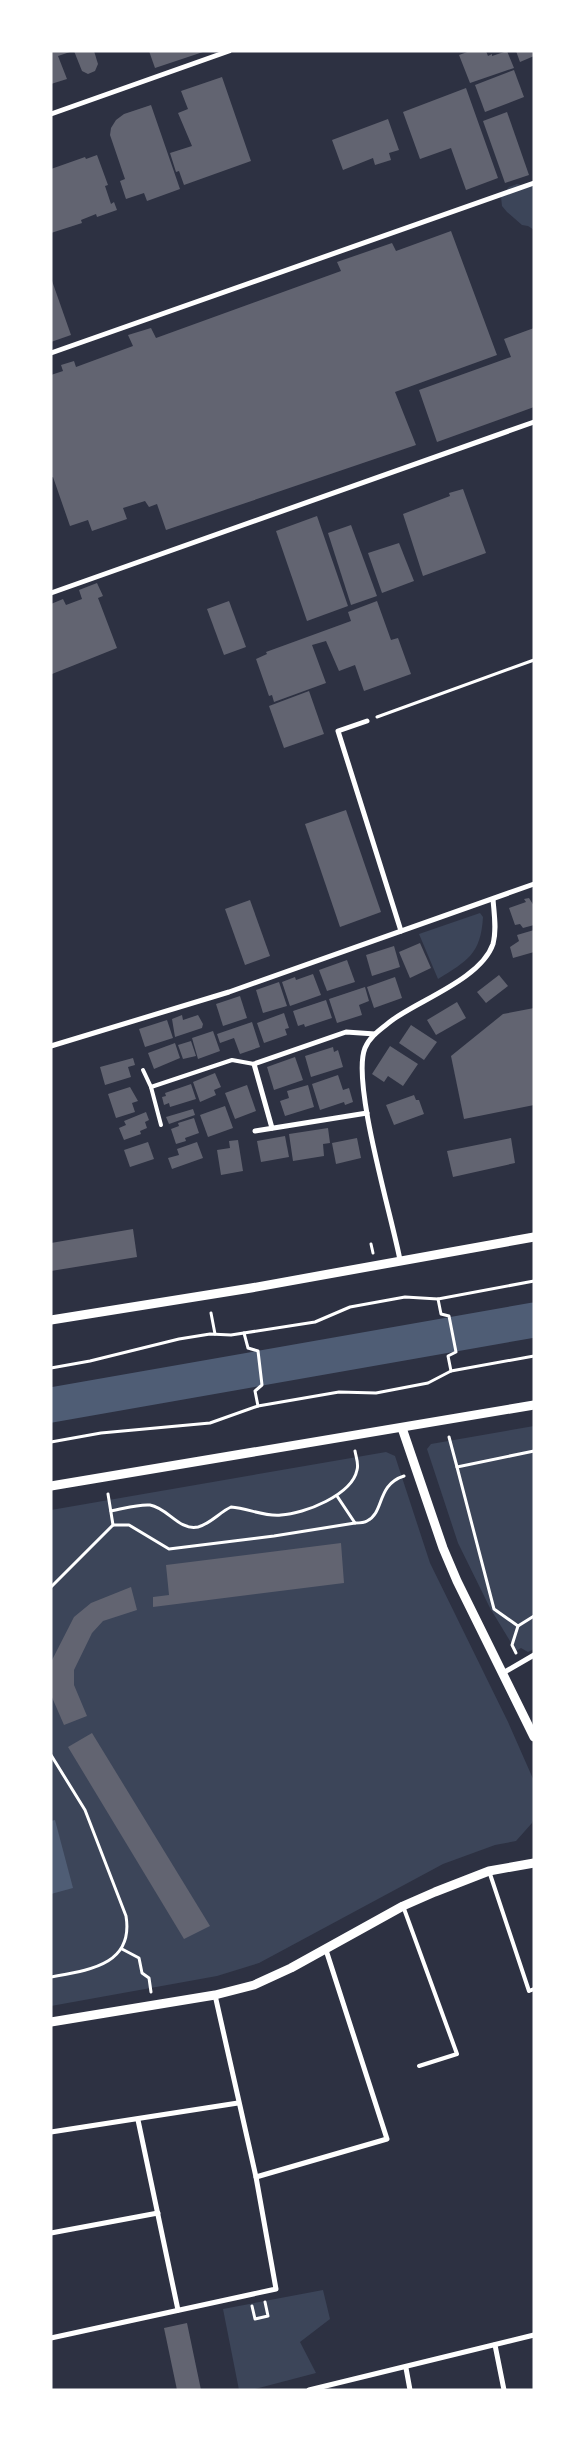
<svg xmlns="http://www.w3.org/2000/svg" width="585" height="2441" font-family="Ubuntu,sans-serif">
	<style>
		.green { fill: #3c4559 }
		.water { fill: #4f5d75 }
		.lines { fill: none; stroke-linecap: round; stroke-linejoin: round }
		.river { stroke: #4f5d75; stroke-width: 35 }
		.building { fill: #626471 }
		.path { stroke: #fff; stroke-width: 3 }
		.service { stroke: #fff; stroke-width: 4 }
		.minor { stroke: #fff; stroke-width: 5 }
		.tertiary { stroke: #fff; stroke-width: 9 }
	</style>
	<rect width="100%" height="100%" fill="#2d3142"/>
	<g class="green">
		<path d="M517,184L529,187L534,185V230L528,226L522,225L507,212L502,206L501,197L509,187Z"/>
		<path d="M480,913L483,917C481,954 467,961 438,979L419,934Z"/>
		<path d="M534,1426V1649L528,1652L521,1648L516,1651L490,1608L458,1543L427,1449L431,1444Z"/>
		<path d="M386,1452L395,1456L430,1563L508,1722L534,1781V1817L532,1823L516,1841L495,1845L443,1864L259,1963L217,1976L51,2006V1510Z"/>
		<path d="M323,2290L330,2319L300,2342L316,2373L251,2390H239L223,2309Z"/>
	</g>
	<path class="water" d="M55,1820L73,1888L51,1894V1821Z"/>
	<g class="lines">
		<path class="river" d="M51,1405L534,1320"/>
	</g>
	<g class="building">
		<path d="M51,51L70,52L58,56L67,79L51,84Z"/>
		<path d="M74,51H94L98,64L95,71L88,74L82,71Z"/>
		<path d="M149,51H203V52L155,68Z"/>
		<path d="M470,51H486L488,56L492,54V56L507,51L514,68L470,83L459,55Z"/>
		<path d="M516,51H534V56L520,62Z"/>
		<path d="M514,70L524,97L485,112L475,85Z"/>
		<path d="M222,77L251,161L184,185L179,171L176,172L170,153L192,146L178,113L188,109L181,91Z"/>
		<path d="M466,88L498,178L466,190L451,148L420,159L403,112Z"/>
		<path d="M151,105L180,189L147,201L144,193L126,199L120,181L125,179L110,135L111,128L116,120L124,114Z"/>
		<path d="M507,112L529,175L505,183L483,121Z"/>
		<path d="M388,119L399,150L389,153L391,160L375,165L373,158L343,170L332,140Z"/>
		<path d="M97,155L108,185L105,186L111,204L114,202L117,210L97,217L96,214L81,220L82,223L51,233V169L85,157L86,159Z"/>
		<path d="M451,231L497,355L395,392L416,445L166,530L157,504L149,507L145,501L123,508L127,519L92,531L88,520L70,526L53,477L51,478V375L63,371L61,365L74,361L76,367L133,346L128,335L151,328L156,338L341,271L337,262L392,243L396,251Z"/>
		<path d="M51,278L71,335L51,342Z"/>
		<path d="M534,328V407L437,442L419,390L511,357L504,339Z"/>
		<path d="M463,489L486,553L423,576L403,514L450,496L449,493Z"/>
		<path d="M317,516L348,606L307,621L276,531Z"/>
		<path d="M351,525L377,596L351,605L328,533Z"/>
		<path d="M399,543L414,581L382,593L368,553Z"/>
		<path d="M97,583L103,596L98,598L117,648L52,674L51,604L63,599L66,605L82,599L79,590Z"/>
		<path d="M229,601L246,647L224,655L207,609Z"/>
		<path d="M377,601L391,640L398,638L411,674L364,691L355,665L339,671L326,641L312,645L326,683L274,702L272,695L269,696L256,659L267,654L266,652L351,621L348,612Z"/>
		<path d="M309,691L324,734L284,748L269,706Z"/>
		<path d="M346,810L381,912L340,927L305,824Z"/>
		<path d="M529,898L534,906V925L523,928L520,924L515,925L509,908L526,902L524,899Z"/>
		<path d="M250,900L270,956L245,965L225,909Z"/>
		<path d="M534,930V952L513,958L510,947L519,941L517,935Z"/>
		<path d="M420,943L431,968L410,978L399,952Z"/>
		<path d="M394,946L400,967L372,976L366,955Z"/>
		<path d="M347,960L355,982L327,991L319,970Z"/>
		<path d="M313,974L321,995L290,1006L282,982L295,977L296,980Z"/>
		<path d="M499,975L508,986L486,1003L477,992Z"/>
		<path d="M395,977L402,998L374,1008L367,987Z"/>
		<path d="M279,982L287,1006L263,1013L256,990Z"/>
		<path d="M365,987L369,1001L359,1005L362,1015L337,1023L329,999Z"/>
		<path d="M240,996L247,1018L223,1026L216,1004Z"/>
		<path d="M326,1000L332,1018L305,1027L304,1024L298,1026L293,1011Z"/>
		<path d="M457,1002L466,1018L436,1035L427,1020Z"/>
		<path d="M534,1008V1105L464,1119L451,1056L503,1014Z"/>
		<path d="M284,1013L289,1028L285,1029L287,1035L264,1043L257,1023Z"/>
		<path d="M182,1015L183,1020L198,1015L203,1024L202,1028L175,1037L172,1019Z"/>
		<path d="M167,1020L173,1038L145,1047L139,1029Z"/>
		<path d="M252,1022L260,1047L240,1054L234,1038L220,1043L217,1034Z"/>
		<path d="M411,1025L437,1042L424,1060L399,1043Z"/>
		<path d="M213,1031L220,1051L198,1059L192,1038Z"/>
		<path d="M191,1041L196,1056L183,1059L178,1045Z"/>
		<path d="M175,1043L180,1058L154,1069L148,1053Z"/>
		<path d="M390,1046L418,1064L403,1086L388,1076L384,1082L372,1074Z"/>
		<path d="M333,1047L334,1052L338,1050L343,1067L311,1077L305,1056Z"/>
		<path d="M295,1057L303,1080L274,1090L267,1067Z"/>
		<path d="M133,1058L135,1065L128,1067L131,1077L105,1085L100,1067Z"/>
		<path d="M215,1073L221,1087L214,1090L216,1095L200,1102L193,1082Z"/>
		<path d="M338,1075L343,1090L349,1088L353,1102L345,1105L344,1102L320,1110L312,1084Z"/>
		<path d="M191,1084L196,1099L170,1107L169,1103L164,1105L162,1097L166,1096L165,1093Z"/>
		<path d="M247,1085L256,1111L235,1119L225,1093Z"/>
		<path d="M308,1085L314,1107L285,1116L280,1101L289,1098L287,1091Z"/>
		<path d="M130,1087L138,1101L132,1103L135,1112L116,1118L108,1094Z"/>
		<path d="M414,1095L416,1100H419L424,1114L394,1125L386,1105Z"/>
		<path d="M225,1106L233,1128L208,1137L200,1115Z"/>
		<path d="M193,1109L195,1115L169,1124L166,1117Z"/>
		<path d="M146,1112L149,1120L145,1122L147,1128L140,1131L141,1134L124,1140L119,1128L126,1125L124,1121Z"/>
		<path d="M194,1118L199,1133L185,1138L186,1141L176,1144L171,1129L179,1126L178,1123Z"/>
		<path d="M328,1128L330,1143L323,1144L324,1156L293,1161L289,1134Z"/>
		<path d="M285,1136L289,1157L261,1162L257,1141Z"/>
		<path d="M357,1138L361,1158L336,1164L332,1143Z"/>
		<path d="M511,1138L515,1163L453,1177L447,1151Z"/>
		<path d="M238,1140L243,1171L221,1175L217,1150L230,1148L229,1141Z"/>
		<path d="M148,1142L154,1159L130,1167L124,1150Z"/>
		<path d="M197,1142L203,1158L172,1169L168,1158L179,1155L177,1149Z"/>
		<path d="M133,1229L137,1257L51,1271V1243Z"/>
		<path d="M341,1543L344,1583L153,1607V1597L169,1595L166,1565Z"/>
		<path d="M131,1587L137,1610L103,1621L92,1633L74,1670V1685L87,1716L64,1725L51,1695V1662L74,1617L91,1603Z"/>
		<path d="M92,1733L210,1926L184,1939L68,1747Z"/>
		<path d="M187,2323L201,2390H177L164,2328Z"/>
	</g>
	<g class="lines">
		<g class="path">
			<path d="M377,717L534,660"/>
			<path d="M371,1244L373,1253"/>
			<path d="M438,1299L441,1314L449,1316L456,1352L448,1356L451,1371"/>
			<path d="M211,1313L215,1334"/>
			<path d="M244,1333L248,1348L258,1351L262,1385L255,1391L258,1406"/>
			<path d="M51,1368L90,1361L179,1339L210,1334L231,1335L315,1322L350,1307L405,1297L438,1299L534,1281"/>
			<path d="M449,1437L457,1467"/>
			<path d="M51,1442L101,1433L210,1423L258,1406L339,1392L376,1393L428,1383L451,1371L534,1356"/>
			<path d="M534,1451L457,1467L494,1609L518,1626L534,1616"/>
			<path d="M108,1494L113,1525"/>
			<path d="M337,1496L355,1523"/>
			<path d="M111,1511C123,1509 137,1504 150,1505C168,1508 179,1531 198,1527C210,1524 220,1512 231,1507C248,1508 264,1517 281,1515C304,1514 352,1495 357,1470C359,1464 356,1457 355,1451"/>
			<path d="M51,1587L113,1525H129L169,1549L274,1536L355,1523C358,1523 364,1523 367,1521C385,1512 376,1485 404,1476"/>
			<path d="M516,1653L512,1645L518,1626"/>
			<path d="M51,1755L85,1810L126,1916C134,1965 89,1970 51,1977"/>
			<path d="M122,1949L139,1958L142,1973L149,1978L151,1992"/>
			<path d="M252,2306L255,2319L268,2316L265,2302"/>
		</g>
		<g class="service">
			<path d="M143,1070L151,1087L161,1125"/>
			<path d="M151,1087L232,1060L254,1064"/>
			<path d="M489,1871L529,1991L534,1989"/>
			<path d="M403,1906L457,2054L419,2066"/>
		</g>
		<g class="minor">
			<path d="M51,114L229,51"/>
			<path d="M51,353L534,183"/>
			<path d="M51,593L534,422"/>
			<path d="M367,721L338,731L401,931"/>
			<path d="M51,1046L229,992L534,884"/>
			<path d="M272,1128L254,1064L346,1032L375,1034"/>
			<path d="M255,1131L367,1113"/>
			<path d="M400,1260C392,1217 351,1082 365,1048C370,1036 381,1029 391,1021C419,1000 481,979 493,944C497,929 494,914 493,899"/>
			<path d="M503,1673L534,1655"/>
			<path d="M138,2120L178,2310"/>
			<path d="M51,2132L238,2103"/>
			<path d="M256,2177L387,2139L326,1950"/>
			<path d="M51,2233L158,2213"/>
			<path d="M51,2338L276,2289L256,2177L215,1995"/>
			<path d="M495,2345L504,2390"/>
			<path d="M406,2368L410,2390"/>
			<path d="M309,2390L534,2335"/>
		</g>
		<g class="tertiary">
			<path d="M51,1320L251,1288L534,1237"/>
			<path d="M402,1428L443,1548L457,1581L534,1737"/>
			<path d="M51,1486L534,1405"/>
			<path d="M51,2022L215,1995L254,1985L291,1968L403,1906L435,1892L489,1871L534,1863"/>
		</g>
	</g>
	<rect width="585" height="2441" fill="none" stroke="#ffffff" stroke-width="105"/>
</svg>
